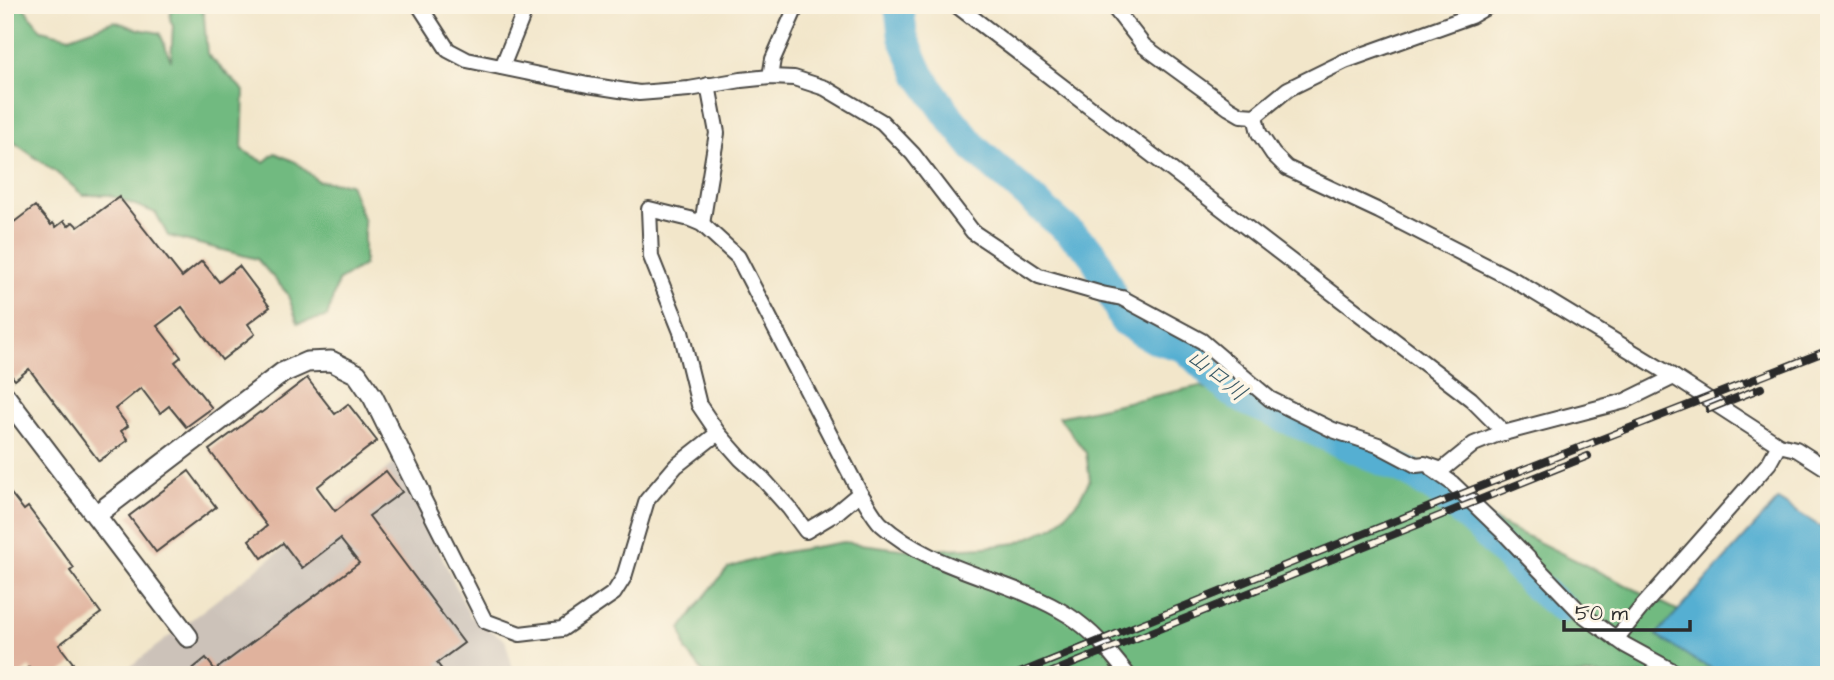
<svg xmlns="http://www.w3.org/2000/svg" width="1834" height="680" font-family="'Architects Daughter','Klee One',sans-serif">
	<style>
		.industrial { fill: #ccc2b9 }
		.forest { fill: #71ba80; stroke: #4e7256; stroke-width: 2 }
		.water { fill: #54afd2; stroke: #406d7e; stroke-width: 2 }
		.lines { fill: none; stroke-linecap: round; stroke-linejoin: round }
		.river { stroke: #54afd2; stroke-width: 30 }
		.building { fill: #e0b29d }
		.street-casing { stroke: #494743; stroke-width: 18 }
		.secondary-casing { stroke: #494743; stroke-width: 23 }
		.street { stroke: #fff; stroke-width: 14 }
		.secondary { stroke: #fff; stroke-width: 19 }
		.rail-casing { stroke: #2b2b2b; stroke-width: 8 }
		.rail { stroke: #fcf5e5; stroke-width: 5; stroke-dasharray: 16; stroke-linecap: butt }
		.labels { text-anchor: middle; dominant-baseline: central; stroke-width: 7; stroke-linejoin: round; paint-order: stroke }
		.water-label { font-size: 23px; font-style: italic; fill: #395965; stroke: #fcf5e5 }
	</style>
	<rect width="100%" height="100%" fill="#fcf5e5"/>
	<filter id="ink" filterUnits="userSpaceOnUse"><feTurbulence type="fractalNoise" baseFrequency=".0143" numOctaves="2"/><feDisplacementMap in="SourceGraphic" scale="14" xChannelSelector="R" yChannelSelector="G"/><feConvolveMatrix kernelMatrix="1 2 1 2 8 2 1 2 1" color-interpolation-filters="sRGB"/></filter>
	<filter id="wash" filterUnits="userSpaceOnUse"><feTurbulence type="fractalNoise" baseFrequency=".00686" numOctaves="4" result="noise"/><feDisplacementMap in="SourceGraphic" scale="28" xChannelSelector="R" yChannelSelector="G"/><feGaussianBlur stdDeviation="1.57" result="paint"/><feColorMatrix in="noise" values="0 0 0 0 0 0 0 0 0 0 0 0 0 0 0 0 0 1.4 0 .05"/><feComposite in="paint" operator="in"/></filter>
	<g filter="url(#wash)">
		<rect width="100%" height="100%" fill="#f2e6ca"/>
		<path class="industrial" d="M397,461L470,616L505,640L515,675H119Z"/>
		<g class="forest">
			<path d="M5,5H22L41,30L70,37L114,21L138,29L160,33L171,61L173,26L170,19L172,5H200L204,16L207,54L244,91L242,150L264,162L275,153L296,162L318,181L350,184L364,221V265L338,281L327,317L298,323L287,293L257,259L168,236L156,213L109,195H83L57,173L5,136Z"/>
			<path d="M1200,386L1471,509L1687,615L1793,675H705L686,650L681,629L704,597L728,568L774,554L844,542L901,549L931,550L985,547L1017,543L1055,526L1078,501L1090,480L1086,453L1059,417Z"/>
		</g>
		<path class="water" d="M1778,500L1829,532V675H1724L1693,659L1656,635Z"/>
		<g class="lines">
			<path class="river" d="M898,5L900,13L903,37L920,75L948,115L976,150L1093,253L1124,321L1152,338L1184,347L1231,392L1247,401L1410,473L1438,491L1484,532L1532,583L1562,608"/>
		</g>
		<g id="blocks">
			<g class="building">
				<path d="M119,197L182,277L202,261L219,282L239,266L270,307L248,324L255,334L222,360L182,307L157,326L181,357L175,362L212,408L186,427L169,406L160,413L141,388L115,409L128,426L121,431L128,440L99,461L29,369L15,380L5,367V229L35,206L51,225L53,223L56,227L64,221L68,226L73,222L78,227Z"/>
				<path d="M307,378L335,414L348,404L377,441L317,487L335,511L386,471L402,492L369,516L464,643L437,663L446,675H185L206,658L215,670L359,563L340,539L302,568L283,543L262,558L249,540L267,526L209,450L260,412L261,413Z"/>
				<path d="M189,471L216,507L156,552L129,516Z"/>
				<path d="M5,486L24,510L28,507L74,568L70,571L101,613L59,645L73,663L57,675H35L29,667L19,675H5Z"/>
			</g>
		</g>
	</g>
	<g filter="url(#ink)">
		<use href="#blocks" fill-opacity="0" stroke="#494743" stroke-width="2"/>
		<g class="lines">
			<g class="street-casing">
				<g id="street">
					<path d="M419,5L448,50L467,60L588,85L639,93L689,89L741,80L770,77L794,78L825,88L882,122L913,154L973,232L1039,276L1102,294L1122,298L1202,341L1270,399L1333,430L1378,445L1416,465L1425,464L1442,470L1474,444L1496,435L1625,401L1674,377"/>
					<path d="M956,5L1471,399L1505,433"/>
					<path d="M1112,5L1144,46L1229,108L1241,115L1255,116L1288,89L1345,61L1471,16L1490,5"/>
					<path d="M502,67L527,5"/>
					<path d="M770,77L773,59L797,5"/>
					<path d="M1255,116L1259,133L1273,154L1287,168L1379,211L1514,280L1674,377L1779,445L1796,449L1829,470"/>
					<path d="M702,224L717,133L708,85"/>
					<path d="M1432,469L1452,483L1504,533L1582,614L1625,645L1680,675"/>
					<path d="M420,492L485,621L520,634L562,629L614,593L624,577L647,500L676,466L718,433"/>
					<path d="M860,493L836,513L806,531L789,508L763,479L741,459L718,433L699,405L681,332L651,257L649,209L690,219L702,224L738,257L860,493C867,503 873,516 881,524C934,572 1009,578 1068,615C1092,630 1110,652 1128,675"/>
					<path d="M1616,639L1641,608L1769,463L1779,445"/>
				</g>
			</g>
			<g class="secondary-casing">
				<g id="secondary">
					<path d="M5,396L188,637"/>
					<path d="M96,515L282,373L307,362L331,361L357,374L373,397L420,492"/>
				</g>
			</g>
			<use href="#street" class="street"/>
			<use href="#secondary" class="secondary"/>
			<g class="rail-casing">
				<g id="rail">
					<path d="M1709,409L1761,388"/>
					<path d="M1015,675L1474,489L1829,350"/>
					<path d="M1045,675L1588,456"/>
				</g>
			</g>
			<use href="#rail" class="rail"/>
		</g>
	</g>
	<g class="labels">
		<g class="water-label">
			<text transform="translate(1217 375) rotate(39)">山口川</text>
		</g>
	</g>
	<rect width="1834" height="680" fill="none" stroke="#fcf5e5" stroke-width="28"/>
	<path d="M1564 620v10h126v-10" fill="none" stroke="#2b2b2b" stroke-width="3.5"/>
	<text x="1575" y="620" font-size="21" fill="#2b2b2b" stroke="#fcf5e5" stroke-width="5" paint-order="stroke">50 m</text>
</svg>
